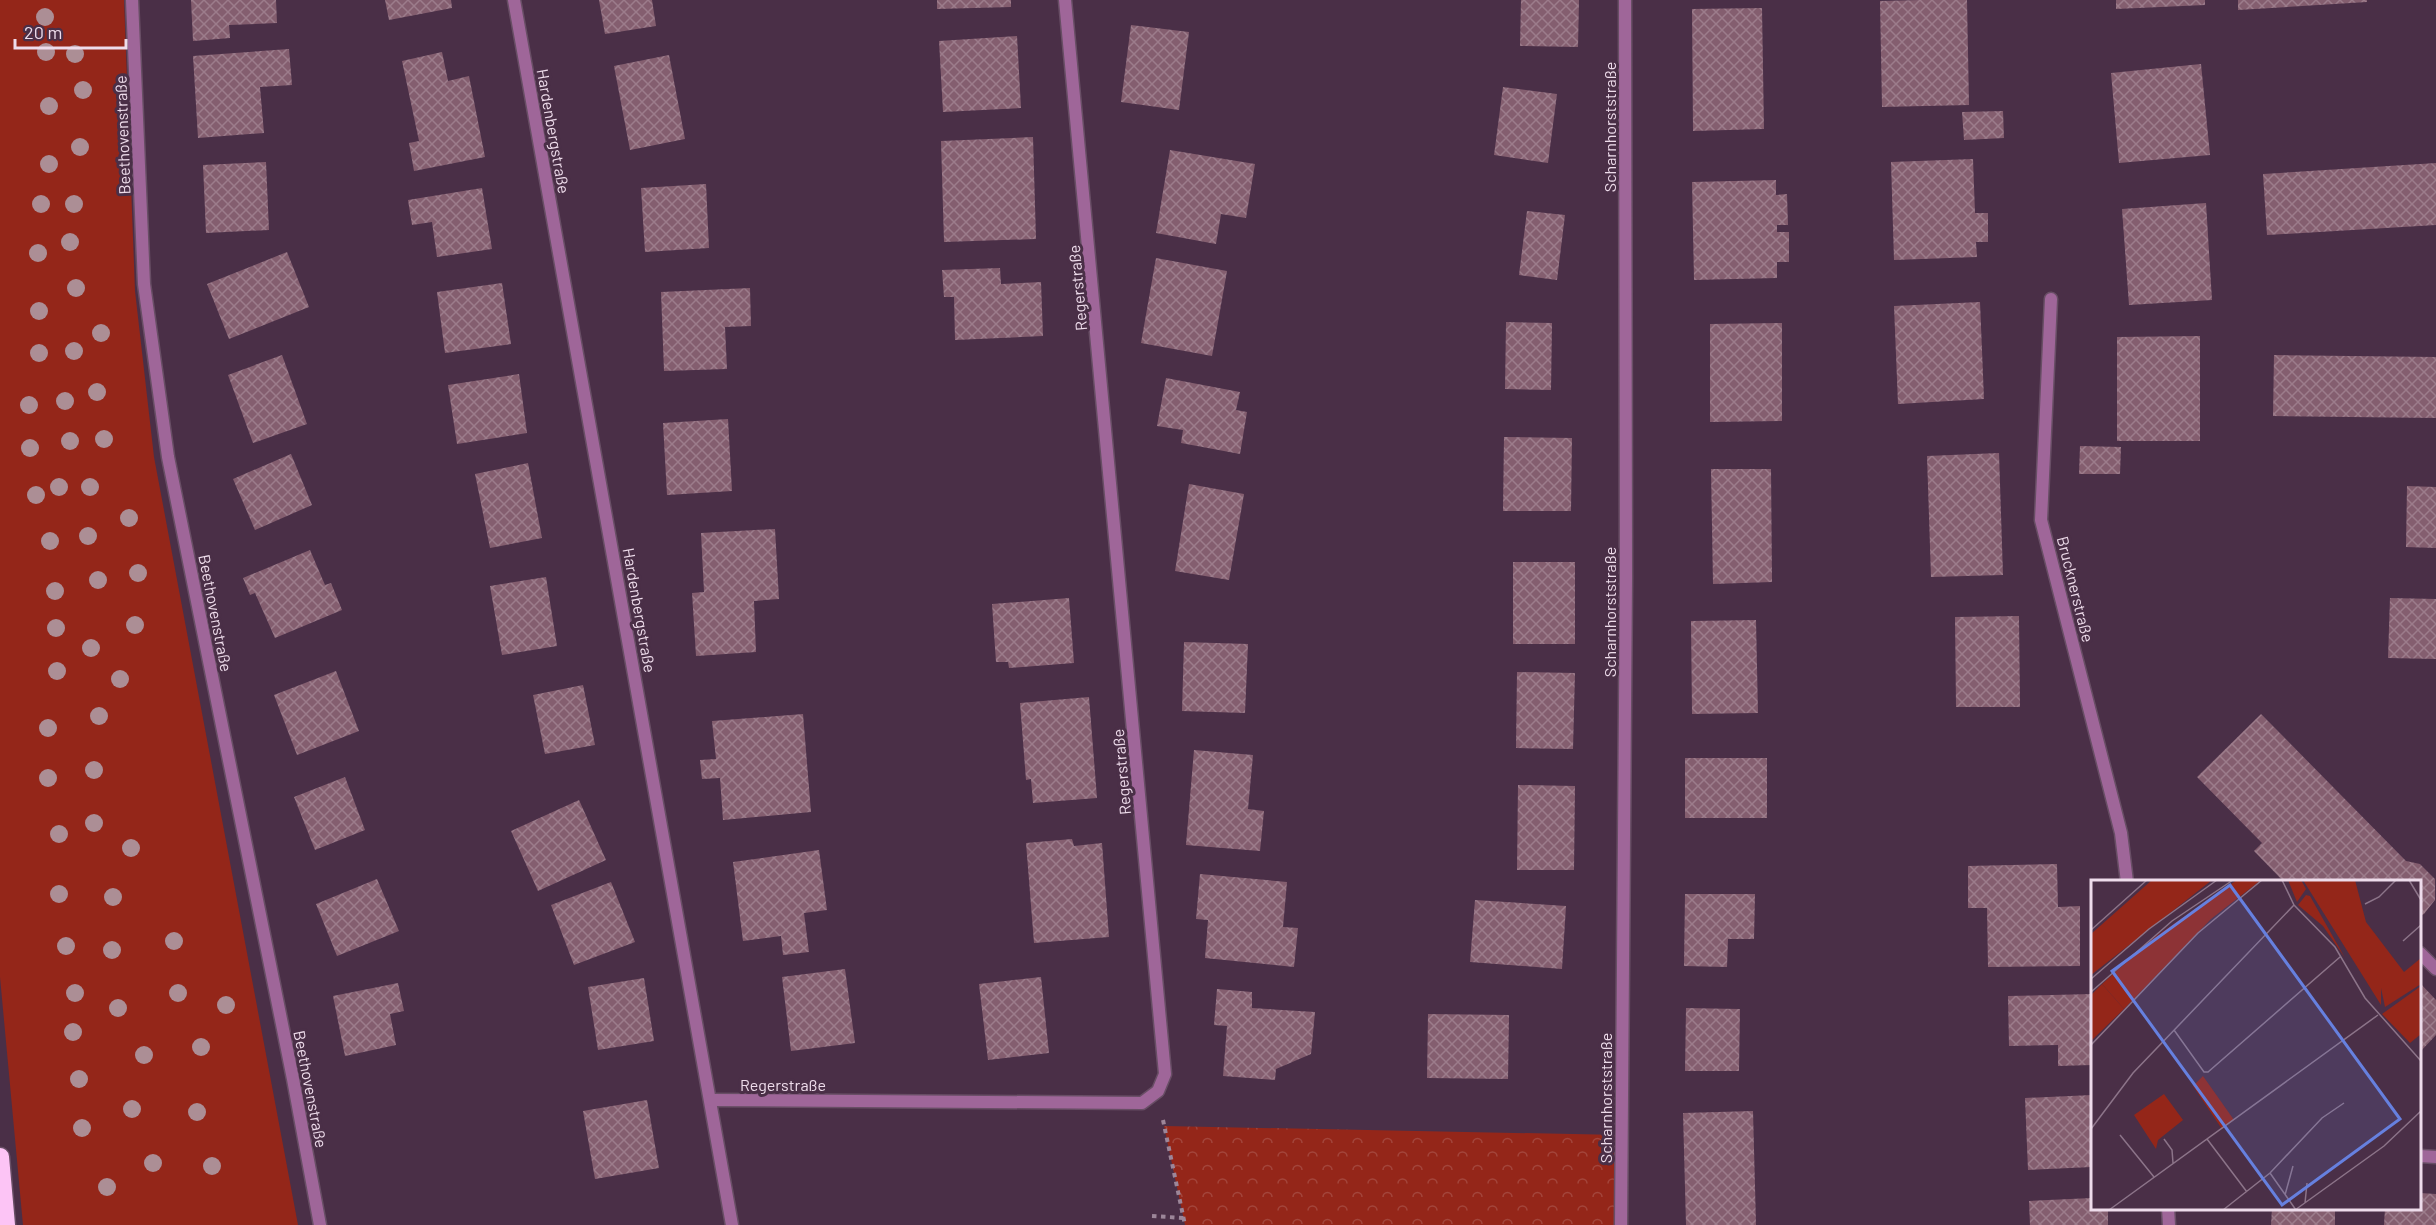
<svg xmlns="http://www.w3.org/2000/svg" width="2436" height="1225" font-family="Barlow,sans-serif">
	<style>
		.grass { fill: #942619 }
		.park { fill: url(#park-crowns) }
		.building { fill: url(#building-cross-hatch) }
		.lines { fill: none; stroke-linecap: round; stroke-linejoin: round }
		.lane-casing { stroke: #684e65; stroke-width: 15 }
		.street-casing { stroke: #684e65; stroke-width: 15 }
		.highway-casing { stroke: #684e65; stroke-width: 21 }
		.path { stroke: #9c8699; stroke-width: 4; stroke-dasharray: 4.5 4.5; stroke-linecap: butt }
		.lane { stroke: #9f6699; stroke-width: 12 }
		.street { stroke: #9f6699; stroke-width: 12 }
		.highway { stroke: #fcc4f5; stroke-width: 18 }
		.tree { fill: #ac8e95 }
		.labels { text-anchor: middle; dominant-baseline: central; stroke-width: 6; stroke-linejoin: round; paint-order: stroke }
		.street-label { font-size: 16px; fill: #eedceb; stroke: #4a2f47 }
		.inset-road { fill: none; stroke: #8c7489; stroke-width: 1.5 }
		.view { fill: #6680df; fill-opacity: 0.15; stroke: #6680df; stroke-width: 3 }
		.inset-edge { fill: none; stroke: #eedceb; stroke-width: 3 }
	</style>
	<defs>
		<pattern id="park-crowns" width="20" height="18" patternUnits="userSpaceOnUse" patternTransform="scale(1.5)"><rect width="20" height="18" fill="#942619"/><path d="M2 6a3 3 0 1 1 6 0M12 15a3 3 0 1 1 6 0" fill="none" stroke="#a3453b"/></pattern>
		<pattern id="building-cross-hatch" width="8" height="8" patternUnits="userSpaceOnUse" patternTransform="scale(1.5)"><rect width="8" height="8" fill="#845e6f"/><path d="M0 0l8 8M0 8l8-8" fill="none" stroke="#9c7c8b"/></pattern>
	</defs>
	<rect width="100%" height="100%" fill="#4a2f47"/>
	<path class="grass" d="M0,0H124L135,291L154,457L298,1225H23L0,977Z"/>
	<path class="park" d="M1164,1126L1621,1135V1225H1185Z"/>
	<g class="building">
		<path d="M191,0H276L277,23L229,25L230,38L193,41Z"/>
		<path d="M385,0H451L452,8L389,20Z"/>
		<path d="M599,0H652L656,26L605,34Z"/>
		<path d="M937,0H1011V7L937,9Z"/>
		<path d="M1521,0H1579L1578,47L1520,46Z"/>
		<path d="M1920,0H1967L1969,105L1882,107L1880,1Z"/>
		<path d="M2116,0H2205V5L2116,9Z"/>
		<path d="M2238,0H2367V2L2238,10Z"/>
		<path d="M1762,8L1764,129L1693,131L1692,9Z"/>
		<path d="M1131,25L1189,32L1179,110L1121,102Z"/>
		<path d="M1017,36L1021,108L943,112L939,41Z"/>
		<path d="M289,49L292,85L260,87L264,133L198,138L193,56Z"/>
		<path d="M442,52L448,81L469,76L485,157L414,171L409,143L419,141L402,61Z"/>
		<path d="M669,55L685,139L630,150L614,66Z"/>
		<path d="M2201,64L2210,155L2119,163L2111,73Z"/>
		<path d="M1503,87L1557,94L1548,163L1494,155Z"/>
		<path d="M2003,111L2004,138L1964,140L1962,112Z"/>
		<path d="M1033,137L1036,239L944,242L941,141Z"/>
		<path d="M1170,150L1255,164L1246,218L1221,214L1216,244L1156,233Z"/>
		<path d="M1973,159L1975,213H1988V242H1976L1977,257L1894,260L1891,162Z"/>
		<path d="M266,162L269,230L206,233L203,165Z"/>
		<path d="M2436,163V225L2267,235L2263,174Z"/>
		<path d="M1776,180V195L1787,194L1788,225H1777V232H1789V262H1777V278L1694,280L1692,182Z"/>
		<path d="M706,184L709,248L645,252L641,188Z"/>
		<path d="M482,188L492,249L437,257L432,222L412,225L408,200Z"/>
		<path d="M2206,203L2212,300L2129,305L2122,209Z"/>
		<path d="M1527,211L1565,215L1557,280L1519,275Z"/>
		<path d="M287,252L309,307L229,339L207,284Z"/>
		<path d="M1156,258L1227,271L1212,356L1141,343Z"/>
		<path d="M1000,268L1001,284L1041,282L1043,336L955,340L954,297H944L942,270Z"/>
		<path d="M502,283L511,344L445,353L437,292Z"/>
		<path d="M750,288L751,326L725,327L727,369L664,371L661,292Z"/>
		<path d="M1980,302L1984,399L1898,404L1894,306Z"/>
		<path d="M1506,322L1552,323L1551,390L1505,389Z"/>
		<path d="M1782,323V421L1710,422V324Z"/>
		<path d="M2200,336V441H2117V337Z"/>
		<path d="M282,355L307,424L253,443L228,375Z"/>
		<path d="M2274,355L2436,357V418L2273,416Z"/>
		<path d="M519,374L527,433L457,444L448,385Z"/>
		<path d="M1166,378L1240,392L1236,410L1247,412L1240,454L1181,443L1183,430L1157,426Z"/>
		<path d="M728,419L732,491L667,495L663,423Z"/>
		<path d="M1504,437L1572,438L1571,511H1503Z"/>
		<path d="M2080,446L2121,447L2120,474H2079Z"/>
		<path d="M1999,453L2003,575L1931,577L1927,456Z"/>
		<path d="M291,454L312,505L255,530L233,479Z"/>
		<path d="M528,463L542,538L490,548L475,474Z"/>
		<path d="M1711,469H1771L1772,582L1713,584Z"/>
		<path d="M1189,484L1244,494L1229,580L1175,571Z"/>
		<path d="M2407,486L2436,487V548L2406,547Z"/>
		<path d="M775,529L779,599L754,601L756,652L696,656L692,593L704,592L701,533Z"/>
		<path d="M310,550L325,585L331,583L342,610L275,638L255,593L250,595L243,578Z"/>
		<rect x="1513" y="562" width="62" height="82"/>
		<path d="M546,577L557,646L502,655L490,586Z"/>
		<path d="M1069,598L1074,663L1009,668L1008,662H996L992,604Z"/>
		<path d="M2390,598L2436,599V659L2388,658Z"/>
		<path d="M2019,616L2020,707H1956L1955,617Z"/>
		<path d="M1756,620L1758,713L1692,714L1691,621Z"/>
		<path d="M1184,642L1248,644L1245,713L1182,711Z"/>
		<path d="M336,671L359,731L297,755L274,695Z"/>
		<path d="M1517,672L1575,673L1573,749L1516,748Z"/>
		<path d="M583,685L595,745L545,754L533,695Z"/>
		<path d="M1089,697L1097,798L1033,803L1031,779L1026,780L1020,703Z"/>
		<path d="M803,714L811,812L723,820L720,778L702,779L700,760L716,759L712,721Z"/>
		<path d="M2261,714L2406,861L2420,864L2435,879V900L2424,914L2420,916V882H2284L2254,851L2262,843L2197,777Z"/>
		<path d="M1194,750L1253,755L1248,809L1264,811L1260,851L1186,845Z"/>
		<rect x="1685" y="758" width="82" height="60"/>
		<path d="M345,777L365,830L315,850L294,797Z"/>
		<path d="M1518,785L1575,786L1574,870H1517Z"/>
		<path d="M579,800L606,860L538,891L511,831Z"/>
		<path d="M1072,839L1074,846L1102,843L1109,937L1034,943L1026,843Z"/>
		<path d="M819,850L827,910L804,913L809,952L783,955L781,936L743,941L733,862Z"/>
		<path d="M2057,864L2058,907L2080,906V966L1988,967L1987,908H1968V866Z"/>
		<path d="M1200,874L1287,882L1283,927L1298,928L1294,967L1205,958L1208,920L1196,919Z"/>
		<path d="M377,879L399,931L337,956L316,904Z"/>
		<path d="M611,882L635,942L574,965L551,905Z"/>
		<path d="M1685,894H1755L1754,939H1728L1727,967L1684,966Z"/>
		<path d="M1475,900L1566,906L1562,969L1470,962Z"/>
		<path d="M845,969L855,1043L791,1051L782,977Z"/>
		<path d="M1041,977L1049,1053L988,1060L979,984Z"/>
		<path d="M644,978L654,1041L598,1050L588,987Z"/>
		<path d="M398,983L404,1011L390,1014L396,1045L345,1056L333,996Z"/>
		<path d="M2420,983L2436,1000V1035L2420,1052Z"/>
		<path d="M1217,989L1252,992V1008L1315,1012L1311,1054L1276,1069L1275,1080L1223,1076L1227,1026L1214,1025Z"/>
		<path d="M2092,994V1065L2058,1066V1045L2009,1046L2008,996Z"/>
		<path d="M1686,1008L1740,1009L1739,1071H1685Z"/>
		<path d="M1428,1014L1509,1015L1508,1079L1427,1078Z"/>
		<path d="M2092,1095V1167L2028,1170L2025,1098Z"/>
		<path d="M647,1100L659,1168L595,1179L583,1111Z"/>
		<path d="M1753,1111L1756,1225H1686L1683,1113Z"/>
		<path d="M2420,1193L2436,1194V1225H2384L2385,1208H2420Z"/>
		<path d="M2092,1198V1208H2108V1225H2030L2029,1201Z"/>
		<path d="M2272,1208H2335V1225H2271Z"/>
	</g>
	<g class="lines">
		<g class="lane-casing">
			<path id="lane" d="M2420,953L2436,969"/>
		</g>
		<g class="street-casing">
			<g id="street">
				<path d="M132,0L144,284L168,457L293,1079L320,1225"/>
				<path d="M514,0L732,1225"/>
				<path d="M2051,299L2041,520L2121,833L2127,882"/>
				<path d="M711,1100L1142,1103L1158,1091L1165,1074L1065,0"/>
				<path d="M2420,1156L2436,1157"/>
				<path d="M2168,1208L2169,1225"/>
				<path d="M1621,1225L1626,577L1625,0"/>
			</g>
		</g>
		<g class="highway-casing">
			<path id="highway" d="M0,1157L6,1225"/>
		</g>
		<g class="path">
			<path d="M1163,1120L1185,1225"/>
			<path d="M1152,1216L1184,1218"/>
		</g>
		<use href="#lane" class="lane"/>
		<use href="#street" class="street"/>
		<use href="#highway" class="highway"/>
	</g>
	<g class="tree">
		<circle cx="45" cy="17" r="9"/>
		<circle cx="46" cy="52" r="9"/>
		<circle cx="75" cy="54" r="9"/>
		<circle cx="83" cy="90" r="9"/>
		<circle cx="49" cy="106" r="9"/>
		<circle cx="80" cy="147" r="9"/>
		<circle cx="49" cy="164" r="9"/>
		<circle cx="41" cy="204" r="9"/>
		<circle cx="74" cy="204" r="9"/>
		<circle cx="70" cy="242" r="9"/>
		<circle cx="38" cy="253" r="9"/>
		<circle cx="76" cy="288" r="9"/>
		<circle cx="39" cy="311" r="9"/>
		<circle cx="101" cy="333" r="9"/>
		<circle cx="74" cy="351" r="9"/>
		<circle cx="39" cy="353" r="9"/>
		<circle cx="97" cy="392" r="9"/>
		<circle cx="65" cy="401" r="9"/>
		<circle cx="29" cy="405" r="9"/>
		<circle cx="104" cy="439" r="9"/>
		<circle cx="70" cy="441" r="9"/>
		<circle cx="30" cy="448" r="9"/>
		<circle cx="59" cy="487" r="9"/>
		<circle cx="90" cy="487" r="9"/>
		<circle cx="36" cy="495" r="9"/>
		<circle cx="129" cy="518" r="9"/>
		<circle cx="88" cy="536" r="9"/>
		<circle cx="50" cy="541" r="9"/>
		<circle cx="138" cy="573" r="9"/>
		<circle cx="98" cy="580" r="9"/>
		<circle cx="55" cy="591" r="9"/>
		<circle cx="135" cy="625" r="9"/>
		<circle cx="56" cy="628" r="9"/>
		<circle cx="91" cy="648" r="9"/>
		<circle cx="57" cy="671" r="9"/>
		<circle cx="120" cy="679" r="9"/>
		<circle cx="99" cy="716" r="9"/>
		<circle cx="48" cy="728" r="9"/>
		<circle cx="94" cy="770" r="9"/>
		<circle cx="48" cy="778" r="9"/>
		<circle cx="94" cy="823" r="9"/>
		<circle cx="59" cy="834" r="9"/>
		<circle cx="131" cy="848" r="9"/>
		<circle cx="59" cy="894" r="9"/>
		<circle cx="113" cy="897" r="9"/>
		<circle cx="174" cy="941" r="9"/>
		<circle cx="66" cy="946" r="9"/>
		<circle cx="112" cy="950" r="9"/>
		<circle cx="75" cy="993" r="9"/>
		<circle cx="178" cy="993" r="9"/>
		<circle cx="226" cy="1005" r="9"/>
		<circle cx="118" cy="1008" r="9"/>
		<circle cx="73" cy="1032" r="9"/>
		<circle cx="201" cy="1047" r="9"/>
		<circle cx="144" cy="1055" r="9"/>
		<circle cx="79" cy="1079" r="9"/>
		<circle cx="132" cy="1109" r="9"/>
		<circle cx="197" cy="1112" r="9"/>
		<circle cx="82" cy="1128" r="9"/>
		<circle cx="153" cy="1163" r="9"/>
		<circle cx="212" cy="1166" r="9"/>
		<circle cx="107" cy="1187" r="9"/>
	</g>
	<g class="labels">
		<g class="street-label">
			<text transform="translate(1609 127) rotate(-90)">Scharnhorststraße</text>
			<text transform="translate(554 131) rotate(80)">Hardenbergstraße</text>
			<text transform="translate(122 135) rotate(-92)">Beethovenstraße</text>
			<text transform="translate(1077 288) rotate(-95)">Regerstraße</text>
			<text transform="translate(2076 589) rotate(76)">Brucknerstraße</text>
			<text transform="translate(640 610) rotate(80)">Hardenbergstraße</text>
			<text transform="translate(1609 612) rotate(-90)">Scharnhorststraße</text>
			<text transform="translate(216 613) rotate(79)">Beethovenstraße</text>
			<text transform="translate(1121 772) rotate(-95)">Regerstraße</text>
			<text x="783" y="1084">Regerstraße</text>
			<text transform="translate(311 1089) rotate(79)">Beethovenstraße</text>
			<text transform="translate(1605 1098) rotate(-90)">Scharnhorststraße</text>
		</g>
	</g>
	<g transform="translate(2091 880)">
		<rect width="330" height="330" fill="#4a2f47"/>
		<path d="M61,0H121L0,95V54ZM146,0H170L120,39L33,129L11,104L64,57ZM73,214L92,240L67,260L65,269L43,235Z" fill="#942619"/>
		<path d="M197,0H210L215,9L206,22ZM212,0H264L275,42L313,92L330,78V104L294,127L290,108V125ZM215,15L219,16L254,78L232,46L207,25ZM11,104L33,129L0,161V115ZM330,106V154L319,163L291,134ZM112,196L143,240L131,249L102,206Z" fill="#942619"/>
		<path class="inset-road" d="M191,0L203,25L244,67L274,118L330,181M318,0L330,20M274,24L288,17L305,0M0,50L56,0M312,61L330,45M0,99L58,49L126,0M0,112L81,41L142,0M83,150L113,192H117L249,77M0,165L107,53L171,0M0,249L42,193L203,25M29,255L63,297M73,259L81,270L82,283M116,259L156,312M179,293L205,330M194,315L202,286M214,323L216,303M18,330L287,135M132,330L179,293L231,238L253,223M204,330L293,266L330,231"/>
		<path class="view" d="M139,5L309,239L191,325L21,91Z"/>
		<rect width="330" height="330" class="inset-edge"/>
	</g>
	<path d="M15 39v9h111v-9" fill="none" stroke="#eedceb" stroke-width="3"/>
	<text x="24" y="39" font-size="18" fill="#eedceb" stroke="#4a2f47" stroke-width="4.5" paint-order="stroke">20 m</text>
</svg>
